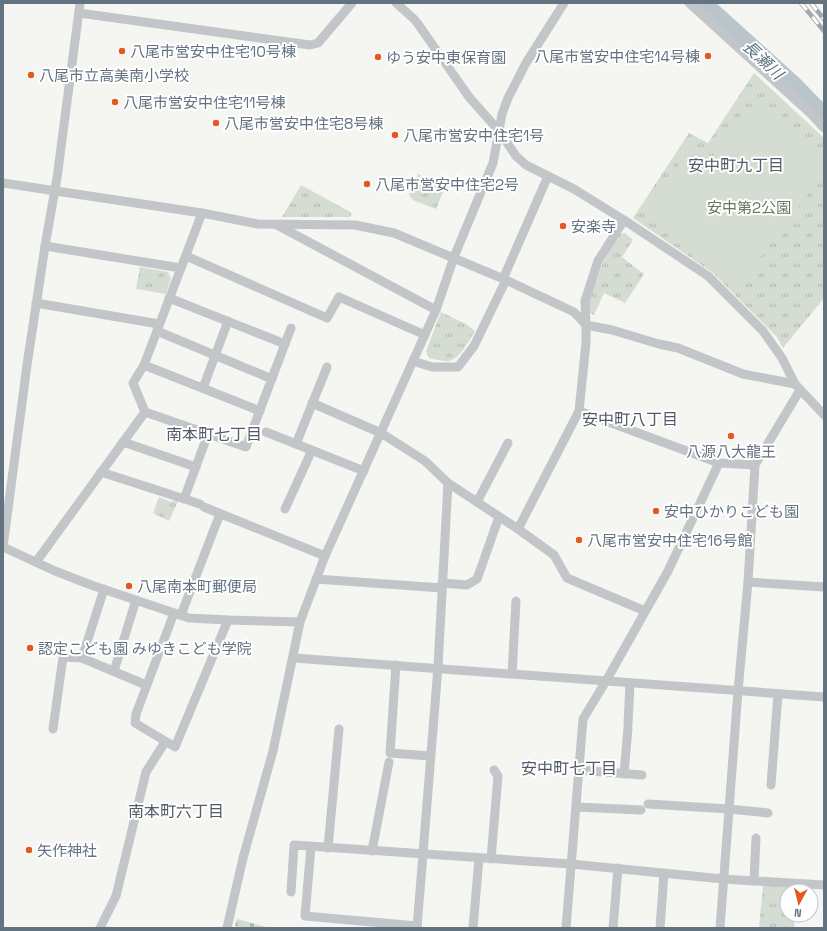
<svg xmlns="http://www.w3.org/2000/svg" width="827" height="931" font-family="'Space Grotesk','Noto Sans JP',sans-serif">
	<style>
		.grass { fill: url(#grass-tufts) }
		.cemetery { fill: url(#cemetery-stones) }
		.garden { fill: #d5dcd2 }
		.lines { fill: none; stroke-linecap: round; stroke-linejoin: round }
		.river { stroke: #bac5c9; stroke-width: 19 }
		.street { stroke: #c2c6c9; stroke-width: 9 }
		.rail-casing { stroke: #a2a8ae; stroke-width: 4.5 }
		.rail { stroke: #fff; stroke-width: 3; stroke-dasharray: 9; stroke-linecap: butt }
		.poi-dot { fill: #e45822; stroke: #fff; stroke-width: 1.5 }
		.labels { text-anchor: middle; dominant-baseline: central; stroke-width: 4; stroke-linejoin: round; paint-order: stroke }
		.poi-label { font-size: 15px; fill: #637382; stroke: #fff; text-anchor: start }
		.park-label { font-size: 15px; fill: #667962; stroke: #fff }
		.water-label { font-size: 16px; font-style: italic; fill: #5f757f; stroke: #fff }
		.neighbourhood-label { font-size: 16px; fill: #515c67; stroke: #fff }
	</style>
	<defs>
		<pattern id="grass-tufts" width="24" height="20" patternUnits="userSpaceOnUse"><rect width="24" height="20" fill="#d5dcd2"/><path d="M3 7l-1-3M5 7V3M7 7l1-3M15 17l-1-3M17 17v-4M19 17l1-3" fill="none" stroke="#b0b7b0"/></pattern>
		<pattern id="cemetery-stones" width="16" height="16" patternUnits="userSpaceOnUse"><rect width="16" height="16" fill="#d5dcd2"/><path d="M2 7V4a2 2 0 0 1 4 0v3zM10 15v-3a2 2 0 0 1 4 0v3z" fill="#b0b7b0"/></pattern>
	</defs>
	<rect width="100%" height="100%" fill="#f5f5f1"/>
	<g class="grass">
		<path d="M754,73L824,138V298L783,348L777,337L713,273L633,218L689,133L708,143Z"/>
		<path d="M418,174L445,187L436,209L413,200L409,195Z"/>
		<path d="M301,185L352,213L350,217H282Z"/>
		<path d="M625,233L633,240L622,257L644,274L625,303L604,293L594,315L590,313L587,307L602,265L619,234Z"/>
		<path d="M140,267L168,272L171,278L166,294L136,289Z"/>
		<path d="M441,312L466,324L475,331C470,340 459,360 448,361C442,361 435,359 429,358L426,351Z"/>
		<path d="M159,497L171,502L176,500L178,501L169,521L153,513Z"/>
		<path d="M763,885L798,888L797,891H787V915H795L794,928H759Z"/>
	</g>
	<path class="cemetery" d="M237,919L270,928H244L235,926Z"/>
	<path class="garden" d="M755,101L824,154V173L739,285L642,212L690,150L708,163Z"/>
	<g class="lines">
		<path class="river" d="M702,3L794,86L824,117"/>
		<g class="street">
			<path d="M80,3L57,178L45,246L27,365L3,547L55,571L91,585L189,618L228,620L300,622"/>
			<path d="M396,3L414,19L418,24L469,97L500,132L516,156L526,165L574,189L624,220L708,276L763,331L782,358L795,384L824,415"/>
			<path d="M689,3L811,114L824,128"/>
			<path d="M79,13L310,45L318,43L352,3"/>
			<path d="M3,183L202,213L258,224L355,225L394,233L506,280L574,312L586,325V343L579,411L518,529"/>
			<path d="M624,220L598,261L585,301L586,325L612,330L659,344L678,348L743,374L795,384"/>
			<path d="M277,225L436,310"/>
			<path d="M45,246L181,268"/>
			<path d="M186,256L327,318L339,297L425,335"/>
			<path d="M503,279L548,176"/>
			<path d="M169,298L285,344"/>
			<path d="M36,303L159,324"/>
			<path d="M157,331L272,379"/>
			<path d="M413,361L432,367H458L474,346L506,280"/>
			<path d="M144,365L260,411"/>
			<path d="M203,388L228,321"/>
			<path d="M312,403L381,433L425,461L448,483L518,529L554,555L567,578L645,611"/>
			<path d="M579,411L719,463L755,465"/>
			<path d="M145,412L246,447L291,328"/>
			<path d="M266,432L364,471"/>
			<path d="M123,442L196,467"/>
			<path d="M296,444L327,367"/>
			<path d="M101,472L200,504"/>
			<path d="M184,499L208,434"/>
			<path d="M477,502L508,443"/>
			<path d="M204,507L325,556"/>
			<path d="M285,509L312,450"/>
			<path d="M36,562L145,412L133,383L144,365L202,213"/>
			<path d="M316,579L442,588"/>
			<path d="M748,582L824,587"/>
			<path d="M442,583L467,585L477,579L499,517"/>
			<path d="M174,613L136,714L135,723L175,747L228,620"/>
			<path d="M181,615L220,514"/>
			<path d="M82,658L104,589"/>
			<path d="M294,658L824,697"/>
			<path d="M396,665L390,753L430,756"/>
			<path d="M114,671L136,600"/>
			<path d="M512,674L516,601"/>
			<path d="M628,724L630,683"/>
			<path d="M53,729L63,657L82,658L146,685"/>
			<path d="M579,770L642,775"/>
			<path d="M624,774L628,728"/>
			<path d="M771,785L778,694"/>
			<path d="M648,804L729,809L768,813"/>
			<path d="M576,807L641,810"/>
			<path d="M311,847L305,916L417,926"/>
			<path d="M328,848L339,729"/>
			<path d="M372,851L389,762"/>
			<path d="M491,859L498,776L494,770"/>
			<path d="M754,881L756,838"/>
			<path d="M291,892L294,845L571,864L723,879L824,885"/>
			<path d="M100,928L116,896L146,772L165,742"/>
			<path d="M227,928L243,858L273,751L300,622L325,556L436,310L454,257L493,163L502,114L508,98L526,63L564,3"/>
			<path d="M417,928L438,667L448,483"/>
			<path d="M473,928L479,858"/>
			<path d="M566,928L583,719L606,681L668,571L719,463"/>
			<path d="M613,928L618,868"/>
			<path d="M660,928L664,873"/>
			<path d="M720,928L738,691L748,582L755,465L800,390"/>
		</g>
		<g class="rail-casing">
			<g id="rail">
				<path d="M801,3L824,31"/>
				<path d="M811,3L824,19"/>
			</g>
		</g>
		<use href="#rail" class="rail"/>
	</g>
	<g class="poi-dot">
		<circle cx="122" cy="51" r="4"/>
		<circle cx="708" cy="56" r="4"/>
		<circle cx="378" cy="57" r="4"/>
		<circle cx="31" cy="75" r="4"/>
		<circle cx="115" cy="102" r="4"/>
		<circle cx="216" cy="123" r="4"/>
		<circle cx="395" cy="135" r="4"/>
		<circle cx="367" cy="184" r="4"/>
		<circle cx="563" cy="226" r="4"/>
		<circle cx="731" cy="436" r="4"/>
		<circle cx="656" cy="511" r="4"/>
		<circle cx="579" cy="540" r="4"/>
		<circle cx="129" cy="586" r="4"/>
		<circle cx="30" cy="648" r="4"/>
		<circle cx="29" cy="850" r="4"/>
	</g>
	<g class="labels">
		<g class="poi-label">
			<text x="130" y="51">八尾市営安中住宅10号棟</text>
			<text x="700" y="56" text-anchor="end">八尾市営安中住宅14号棟</text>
			<text x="386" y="57">ゆう安中東保育園</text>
			<text x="39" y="75">八尾市立高美南小学校</text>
			<text x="123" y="102">八尾市営安中住宅11号棟</text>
			<text x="224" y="123">八尾市営安中住宅8号棟</text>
			<text x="403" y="135">八尾市営安中住宅1号</text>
			<text x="375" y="184">八尾市営安中住宅2号</text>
			<text x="571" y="226">安楽寺</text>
			<text x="731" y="451" text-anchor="middle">八源八大龍王</text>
			<text x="664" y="511">安中ひかりこども園</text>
			<text x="587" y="540">八尾市営安中住宅16号館</text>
			<text x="137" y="586">八尾南本町郵便局</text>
			<text x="38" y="648">認定こども園 みゆきこども学院</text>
			<text x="37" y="850">矢作神社</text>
		</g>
		<g class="park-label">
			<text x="749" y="207">安中第2公園</text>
		</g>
		<g class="water-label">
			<text transform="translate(763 60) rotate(43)">長瀬川</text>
		</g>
		<g class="neighbourhood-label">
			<text x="736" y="165">安中町九丁目</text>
			<text x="630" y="419">安中町八丁目</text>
			<text x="214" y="434">南本町七丁目</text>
			<text x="569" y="768">安中町七丁目</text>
			<text x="176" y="811">南本町六丁目</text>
		</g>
	</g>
	<rect width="827" height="931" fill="none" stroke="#637382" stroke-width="8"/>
	<g transform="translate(799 903) rotate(187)"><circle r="19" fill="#ffffff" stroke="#c1c7cd"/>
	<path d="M0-3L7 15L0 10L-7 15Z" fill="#e45822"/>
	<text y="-6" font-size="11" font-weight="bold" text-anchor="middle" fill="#637382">N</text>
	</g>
</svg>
